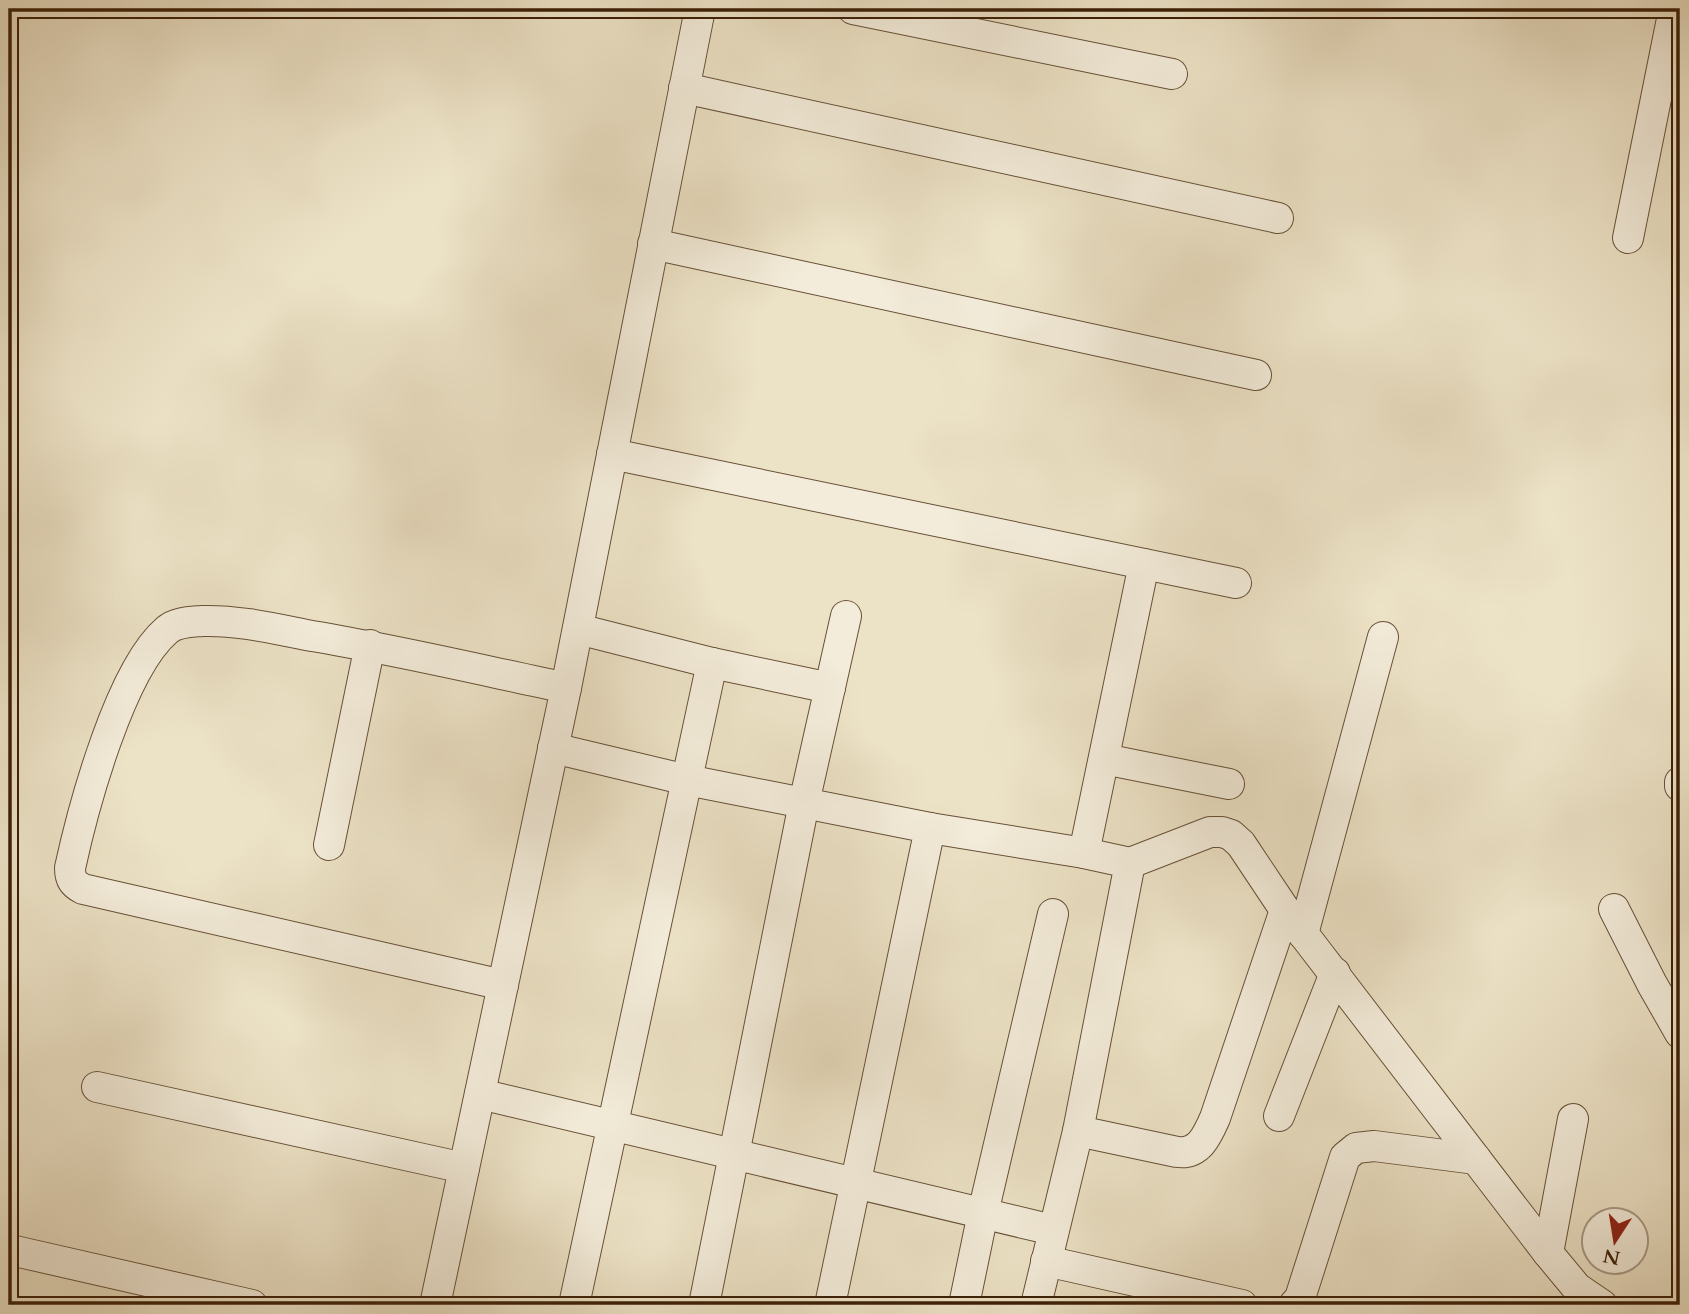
<svg xmlns="http://www.w3.org/2000/svg" width="1689" height="1314" font-family="Cardo,serif">
	<style>
		.lines { fill: none; stroke-linecap: round; stroke-linejoin: round }
		.street-casing { stroke: #685037; stroke-width: 32 }
		.street { stroke: #f3ecda; stroke-width: 30 }
	</style>
	<rect width="100%" height="100%" fill="#ece2c6"/>
	<filter id="stains"><feTurbulence type="fractalNoise" baseFrequency=".00286" numOctaves="4"/><feColorMatrix values="0 0 0 0 .2 0 0 0 0 .09 0 0 0 0 .02 0 0 0 .5 -.17"/></filter>
	<radialGradient id="worn" r=".72"><stop offset=".6" stop-color="#630" stop-opacity="0"/><stop offset="1" stop-color="#630" stop-opacity=".3"/></radialGradient>
	<g class="lines">
		<g class="street-casing">
			<g id="street">
				<path d="M853,9L1172,74"/>
				<path d="M684,88L1278,218"/>
				<path d="M1628,238L1674,9"/>
				<path d="M653,244L1256,375"/>
				<path d="M612,454L1236,583"/>
				<path d="M578,629L712,663L830,688"/>
				<path d="M553,748L687,780L930,828L830,1305"/>
				<path d="M1104,759L1229,784"/>
				<path d="M1680,782V786"/>
				<path d="M930,828L1084,853L1130,863"/>
				<path d="M329,845L370,645"/>
				<path d="M1084,853L1144,564"/>
				<path d="M1614,909L1652,984L1680,1033"/>
				<path d="M1303,934L1383,637"/>
				<path d="M503,985L83,889C73,884 70,879 70,868C83,808 120,670 167,630C176,622 190,622 202,621C239,620 276,629 312,636C397,650 481,670 566,688"/>
				<path d="M97,1087L464,1168"/>
				<path d="M480,1094L1053,1230"/>
				<path d="M1279,1116L1335,973"/>
				<path d="M1078,1131L1177,1152C1199,1155 1207,1136 1215,1118L1285,910"/>
				<path d="M15,1251L252,1305"/>
				<path d="M1548,1253L1573,1119"/>
				<path d="M1046,1261L1242,1305"/>
				<path d="M435,1305L566,688L700,9"/>
				<path d="M574,1305L712,663"/>
				<path d="M704,1305L804,803L846,616"/>
				<path d="M964,1305L983,1213L1053,914"/>
				<path d="M1036,1305L1078,1131L1130,863L1210,832H1222L1231,835L1241,844L1285,910L1548,1253L1577,1288L1602,1305"/>
				<path d="M1294,1305L1300,1298L1345,1157L1356,1148L1374,1146L1476,1159"/>
			</g>
		</g>
		<use href="#street" class="street"/>
	</g>
	<rect width="1689" height="1314" fill="none" stroke="#ece2c6" stroke-width="35"/>
	<rect x="10" y="10" width="1668" height="1293" fill="none" stroke="#3c2007" stroke-width="3.5"/>
	<rect x="18" y="18" width="1654" height="1279" fill="none" stroke="#3c2007" stroke-width="2"/>
	<g transform="translate(1615 1241) rotate(192)"><circle r="33" fill="#f3ecda" stroke="#aa9a86" stroke-width="2"/>
	<path d="M0-5L12 26L0 18L-12 26Z" fill="#8f2418"/>
	<text y="-10" font-size="19" font-weight="bold" text-anchor="middle" fill="#3c2007">N</text>
	</g>
	<rect width="100%" height="100%" filter="url(#stains)"/>
	<rect width="100%" height="100%" fill="url(#worn)"/>
</svg>
